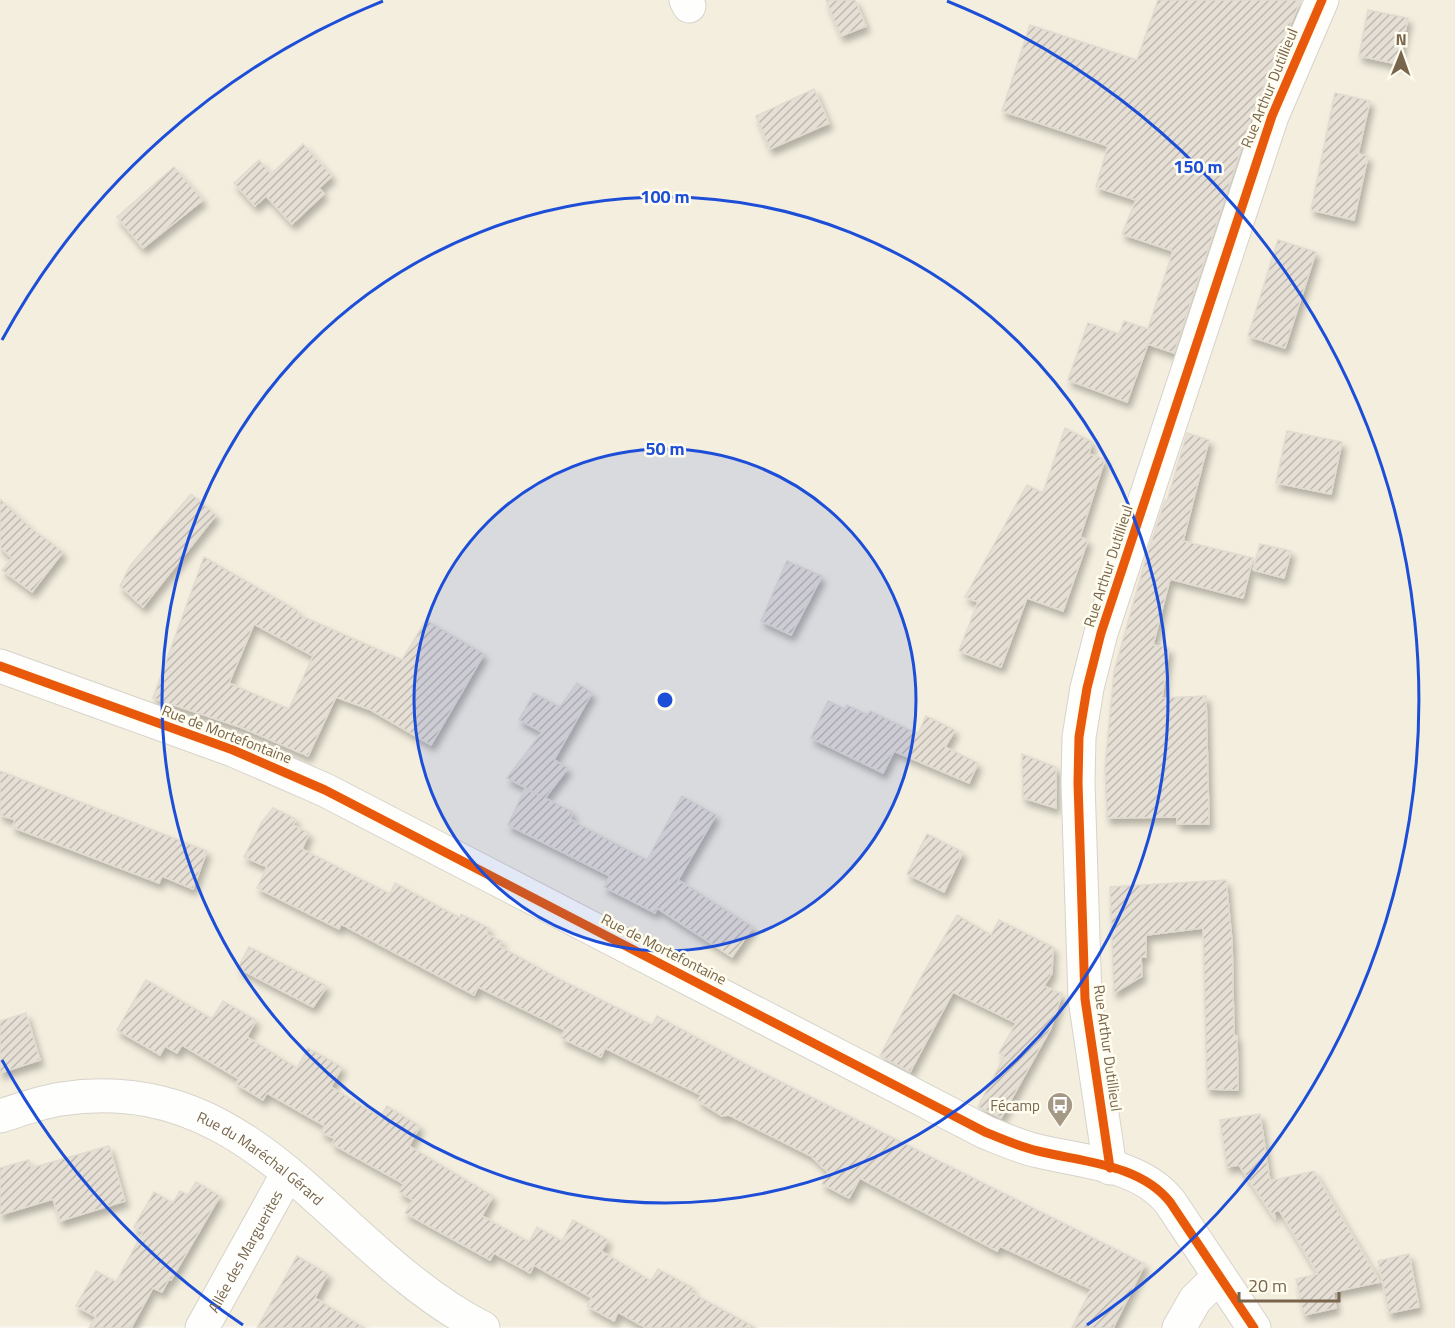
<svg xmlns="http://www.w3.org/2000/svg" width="1455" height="1328" font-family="'Titillium Web',sans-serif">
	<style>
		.residential { fill: #f3eede }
		.building { fill: url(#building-hatch); stroke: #e1dbd0; stroke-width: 1.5; fill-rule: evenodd; filter: url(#shadow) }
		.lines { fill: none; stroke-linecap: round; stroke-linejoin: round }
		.minor-casing { stroke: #d7d3cb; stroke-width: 35 }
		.minor { stroke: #fefefc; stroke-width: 33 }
		.cycleway-casing { stroke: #fffcf0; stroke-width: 13 }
		.cycleway { stroke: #e8590c; stroke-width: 9 }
		.ring { fill: none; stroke: #1d4ed8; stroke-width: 3 }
		.labels { text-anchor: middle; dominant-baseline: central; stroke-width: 5; stroke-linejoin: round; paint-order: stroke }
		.street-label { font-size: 15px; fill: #78654b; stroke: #fffcf0 }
		.poi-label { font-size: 15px; fill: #78654b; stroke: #fffcf0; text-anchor: end }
		.centre { fill: #1d4ed8; stroke: #fffcf0; stroke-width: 3 }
		.ring-label { font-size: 18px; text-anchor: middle; font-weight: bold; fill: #1d4ed8; stroke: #fffcf0; stroke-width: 5; stroke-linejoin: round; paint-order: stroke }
	</style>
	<defs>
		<pattern id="building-hatch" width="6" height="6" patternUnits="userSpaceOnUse" patternTransform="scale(1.5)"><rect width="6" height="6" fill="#e5dfd5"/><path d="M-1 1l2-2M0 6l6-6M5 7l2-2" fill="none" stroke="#beb8af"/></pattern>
		<filter id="shadow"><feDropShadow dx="3.5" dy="6" stdDeviation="3" flood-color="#0004"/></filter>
	</defs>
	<rect width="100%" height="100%" fill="#f8f6ee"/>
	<path class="residential" d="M0,0H1455V1328L0,1326Z"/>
	<g class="building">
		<path d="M826,0H855L866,26L841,36Z"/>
		<path d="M1158,0H1301L1254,110L1174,353L1148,344L1127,402L1068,380L1088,323L1119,334L1124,321L1148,329L1173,251L1122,234L1136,200L1096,187L1108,146L1002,111L1030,25L1137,60Z"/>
		<path d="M1368,10L1408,18L1398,64L1359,56Z"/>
		<path d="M814,89L829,123L770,149L756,116Z"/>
		<path d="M1335,93L1370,101L1358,154L1368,156L1354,220L1311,210Z"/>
		<path d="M303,144L332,176L319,188L324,194L292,224L266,196L255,206L234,183L259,160L271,174Z"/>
		<path d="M174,167L203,200L143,248L117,217Z"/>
		<path d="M1278,240L1316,252L1285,348L1248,336Z"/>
		<path d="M1065,428L1092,442L1089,454L1105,459L1080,537L1088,540L1063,611L1027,598L1001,667L959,651L978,602L965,597L1027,485L1043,493Z"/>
		<path d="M1287,431L1342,442L1331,494L1276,483Z"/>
		<path d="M1187,433L1209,440L1183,541L1253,558L1243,598L1170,579L1153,645L1169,648L1162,698L1206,696L1209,824H1177V817L1107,818L1105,768L1114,672L1146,558L1165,500L1167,501Z"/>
		<path d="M191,494L216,515L143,607L120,586L130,566Z"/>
		<path d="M0,499L32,529L63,552L32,592L2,570L12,558L0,547Z"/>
		<path d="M1260,544L1291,551L1284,578L1253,570Z"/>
		<path d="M204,557L298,611L297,614L402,660L426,620L484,654L431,745L371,710L336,697L308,756L240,727L153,698ZM254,624L313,656L289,709L229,683Z"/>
		<path d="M787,561L822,576L791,635L761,621Z"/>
		<path d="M577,683L592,693L554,760L568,768L545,798L573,812L570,819L582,826L647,860L682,796L716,815L678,880L753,927L732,957L657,908L655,913L604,887L610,876L508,825L525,789L543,797L507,778L542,732L519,720L534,693L560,707Z"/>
		<path d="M828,701L845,709L847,705L868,715L870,711L918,734L926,716L955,730L945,747L978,763L969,783L894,751L883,773L811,738Z"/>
		<path d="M1022,754L1056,767V808L1023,798Z"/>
		<path d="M0,771L207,851L193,889L162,876L159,883L12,827L15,820L0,815Z"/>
		<path d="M273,808L296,819L293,825L309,833L302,849L390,894L395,883L460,918L461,914L489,928L486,934L502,941L499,946L561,980L652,1025L657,1016L753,1068L1145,1264L1113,1328H1072L1091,1289L1000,1246L997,1251L860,1178L849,1198L822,1184L828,1172L811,1156L729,1115L722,1116L698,1101L701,1095L605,1048L601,1057L561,1038L565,1030L478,987L474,995L341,924L339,929L257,888L267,867L244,857L262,822Z"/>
		<path d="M927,834L963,852L944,892L907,874Z"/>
		<path d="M1226,880L1232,941L1234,1035L1237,1036L1238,1090L1207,1089L1203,928L1146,935V957H1141L1142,976L1114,993L1110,887Z"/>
		<path d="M957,915L991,935L999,920L1053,947L1052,973L1044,986L1062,994L1051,1028L1001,1118L978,1107L1004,1057L999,1053L1016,1023L953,992L910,1072L880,1056L920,979Z"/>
		<path d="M249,947L327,986L313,1007L238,968Z"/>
		<path d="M146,980L212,1019L223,1001L256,1020L247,1037L297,1068L308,1048L342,1067L331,1087L380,1117L387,1106L420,1126L409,1146L493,1196L482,1216L529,1242L537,1227L562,1241L573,1220L608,1240L601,1251L651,1281L658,1269L693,1288L690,1292L756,1328H646L618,1312L614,1321L587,1306L592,1298L534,1265L530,1273L494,1253L490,1260L405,1213L413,1200L399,1192L404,1184L332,1144L335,1139L321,1132L325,1126L267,1093L263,1100L236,1084L239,1079L182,1045L177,1053L165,1046L160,1055L117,1030Z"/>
		<path d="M26,1013L40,1060L0,1073V1021Z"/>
		<path d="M1260,1114L1270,1181L1314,1171L1380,1282L1333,1292L1336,1308L1304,1315L1296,1279L1318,1274L1279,1210L1274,1212L1275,1219L1239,1165L1227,1167L1220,1120Z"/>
		<path d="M109,1146L125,1201L60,1221L53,1199L0,1215V1168L29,1160L31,1168Z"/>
		<path d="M196,1182L220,1196L171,1280L169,1279L162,1292L153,1288L131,1328H89L96,1317L76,1306L96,1271L116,1282L143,1232L134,1227L154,1192L173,1203L180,1191L188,1195Z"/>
		<path d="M1409,1254L1419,1307L1389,1313L1378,1261Z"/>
		<path d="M297,1256L328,1274L315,1298L365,1328H257Z"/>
	</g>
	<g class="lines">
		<g class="minor-casing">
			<g id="minor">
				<path d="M686,0L689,6"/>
				<path d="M0,666L233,750L325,790L985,1132C1002,1139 1020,1147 1038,1151C1083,1162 1140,1164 1170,1202L1254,1328"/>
				<path id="s1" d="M0,1116C20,1110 41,1102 61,1099C257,1069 332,1251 483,1328"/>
				<path d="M1110,1168L1085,999L1078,783L1079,737L1087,688L1101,633L1272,116L1322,0"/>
				<path id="s2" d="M202,1328L288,1173"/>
				<path d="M1179,1328L1195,1300L1219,1276"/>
			</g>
		</g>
		<use href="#minor" class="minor"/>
		<g class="cycleway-casing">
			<g id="cycleway">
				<path d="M0,666L233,750L325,790L985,1132C1002,1139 1020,1147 1038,1151C1083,1162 1140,1164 1170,1202L1254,1328"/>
				<path d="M1110,1168L1085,999L1078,783L1079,737L1087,688L1101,633L1272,116L1322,0"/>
			</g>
		</g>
		<use href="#cycleway" class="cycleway"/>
	</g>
	<circle cx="665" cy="700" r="251" fill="#1d4ed8" fill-opacity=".12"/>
	<g class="ring">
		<circle cx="665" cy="700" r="251"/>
		<circle cx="665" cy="700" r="503"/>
		<path d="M243 1325A754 754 0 0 1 2 1060M2 340A754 754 0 0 1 383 1M947 1A754 754 0 0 1 1087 1325"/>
	</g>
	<defs>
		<g id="bus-pin" transform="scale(1.35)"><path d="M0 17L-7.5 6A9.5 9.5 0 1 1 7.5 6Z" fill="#a59884" stroke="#fffcf0"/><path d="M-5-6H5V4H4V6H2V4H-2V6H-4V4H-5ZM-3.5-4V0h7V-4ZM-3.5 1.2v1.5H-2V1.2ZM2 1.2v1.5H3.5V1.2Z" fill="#fff"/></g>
	</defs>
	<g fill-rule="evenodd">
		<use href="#bus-pin" x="1060" y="1105"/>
	</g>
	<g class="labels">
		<g class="street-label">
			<text transform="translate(1269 88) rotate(-68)">Rue Arthur Dutillieul</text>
			<text transform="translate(1108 566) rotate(-72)">Rue Arthur Dutillieul</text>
			<text transform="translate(227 734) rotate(21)">Rue de Mortefontaine</text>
			<text transform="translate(664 949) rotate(27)">Rue de Mortefontaine</text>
			<text transform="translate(1108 1048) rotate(82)">Rue Arthur Dutillieul</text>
			<text stroke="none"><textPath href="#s1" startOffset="279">Rue du Maréchal Gérard</textPath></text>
			<text stroke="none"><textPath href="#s2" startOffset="88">Allée des Marguerites</textPath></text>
		</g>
		<g class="poi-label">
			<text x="1040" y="1105">Fécamp</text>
		</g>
	</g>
	<circle cx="665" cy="700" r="9" class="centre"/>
	<g class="ring-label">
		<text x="1198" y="173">150 m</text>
		<text x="665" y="203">100 m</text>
		<text x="665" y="455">50 m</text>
	</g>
	<g transform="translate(1401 54) rotate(1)" stroke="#fffcf0" stroke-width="4.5" paint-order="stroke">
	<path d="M0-4.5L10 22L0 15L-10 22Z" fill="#78654b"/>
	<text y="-9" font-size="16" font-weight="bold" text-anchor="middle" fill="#78654b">N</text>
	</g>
	<path d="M1239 1292v9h100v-9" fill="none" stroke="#78654b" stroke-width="3"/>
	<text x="1248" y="1292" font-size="18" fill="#78654b" stroke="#fffcf0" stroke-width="4.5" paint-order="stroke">20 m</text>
</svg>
